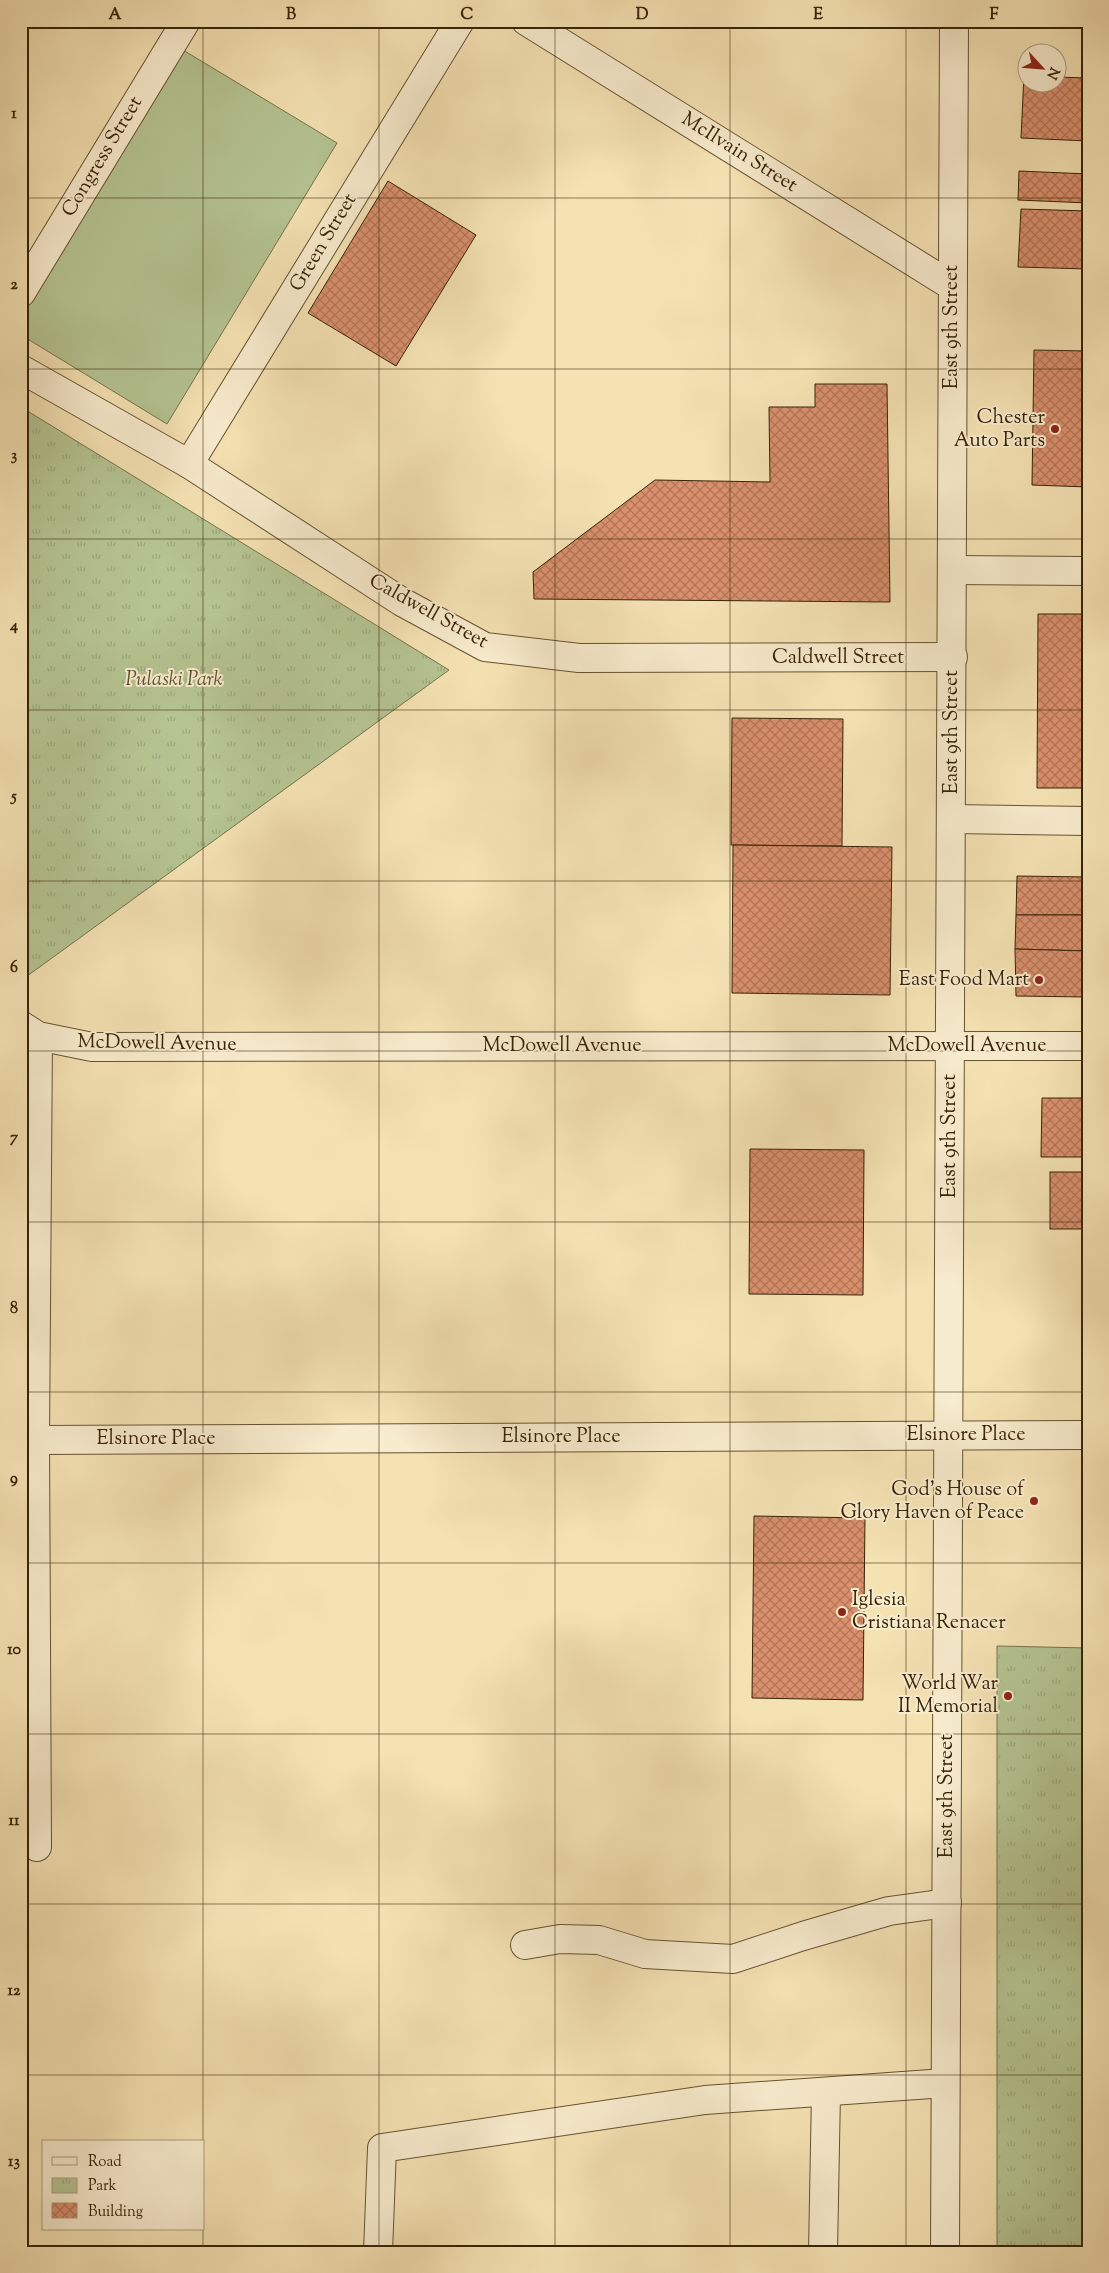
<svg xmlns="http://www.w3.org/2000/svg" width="1109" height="2273" font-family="'Sorts Mill Goudy',serif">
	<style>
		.green { fill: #b5c492; stroke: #76744c }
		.park { fill: url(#park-tufts); stroke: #76744c }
		.building { fill: url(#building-cross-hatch); stroke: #372306 }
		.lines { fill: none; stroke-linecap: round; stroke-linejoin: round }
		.minor-casing { stroke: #665331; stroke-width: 30 }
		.minor { stroke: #f8ecce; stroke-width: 28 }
		.grid { fill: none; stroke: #372306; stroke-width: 1; stroke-opacity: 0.55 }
		.poi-dot { fill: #8f2418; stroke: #f8ecce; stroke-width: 2 }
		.labels { text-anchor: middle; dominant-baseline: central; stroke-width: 4; stroke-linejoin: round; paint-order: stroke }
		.street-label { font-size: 20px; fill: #372306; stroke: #f8ecce }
		.poi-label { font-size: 20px; fill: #372306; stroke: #f8ecce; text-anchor: end }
		.park-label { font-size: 20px; font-style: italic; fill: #5d5330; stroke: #f8ecce }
		.neatline { fill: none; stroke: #372306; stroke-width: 2 }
		.grid-label { font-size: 16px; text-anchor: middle; font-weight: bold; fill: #372306 }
	</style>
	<defs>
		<pattern id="park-tufts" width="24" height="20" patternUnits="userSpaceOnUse" patternTransform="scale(1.25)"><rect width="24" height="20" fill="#b5c492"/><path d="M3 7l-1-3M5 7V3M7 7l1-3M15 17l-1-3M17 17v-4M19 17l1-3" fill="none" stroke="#9ca87c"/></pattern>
		<pattern id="building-cross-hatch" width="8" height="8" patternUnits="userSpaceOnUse" patternTransform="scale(1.25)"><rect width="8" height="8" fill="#da906d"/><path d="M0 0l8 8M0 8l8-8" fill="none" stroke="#b27558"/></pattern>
	</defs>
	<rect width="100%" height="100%" fill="#f5e2b3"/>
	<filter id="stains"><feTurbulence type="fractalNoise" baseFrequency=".004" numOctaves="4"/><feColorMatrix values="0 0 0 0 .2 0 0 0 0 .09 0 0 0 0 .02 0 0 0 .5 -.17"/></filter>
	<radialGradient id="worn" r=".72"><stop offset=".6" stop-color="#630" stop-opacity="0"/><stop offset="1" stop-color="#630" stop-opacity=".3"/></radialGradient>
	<path class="green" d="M183,50L337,143L167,424L21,335V318Z"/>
	<g class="park">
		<path d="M21,407L449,670L23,979H21Z"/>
		<path d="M997,1646L1088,1648V2252H997Z"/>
	</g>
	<g class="building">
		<path d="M1024,75L1026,76V82H1056V77L1088,78V141L1021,138Z"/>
		<path d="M1019,171L1088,174V203L1018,200Z"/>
		<path d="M388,181L476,235L396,366L308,313Z"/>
		<path d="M1021,209L1088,211V269L1018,267Z"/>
		<path d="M1034,350L1088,351V487L1032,485Z"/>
		<path d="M815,384H887L890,602L534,599L533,572L655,480L770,482L769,407H815Z"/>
		<path d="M1038,614H1088V788H1037Z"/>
		<path d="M732,718L843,719L842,846L731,845Z"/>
		<path d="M733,845L892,847L890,995L732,993Z"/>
		<path d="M1017,876L1088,877V915H1016Z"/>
		<path d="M1016,915H1088V951L1015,949Z"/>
		<path d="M1015,949L1088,951V997L1016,996Z"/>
		<path d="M1042,1098H1088V1157H1041Z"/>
		<path d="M750,1149L864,1150L863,1295L749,1294Z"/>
		<rect x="1050" y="1172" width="38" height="57"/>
		<path d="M754,1516L865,1518L863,1700L752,1698Z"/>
	</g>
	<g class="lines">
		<g class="minor-casing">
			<g id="minor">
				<path d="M526,21L952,286"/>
				<path d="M21,293L186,21"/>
				<path d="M21,369L189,464L402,602L485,647L579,658L953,657"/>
				<path d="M189,464L460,21"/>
				<path d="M953,570L1088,571"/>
				<path d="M952,819L1088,821"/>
				<path d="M21,1025L38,1036L92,1047L1088,1046"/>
				<path d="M35,1440L1088,1435"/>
				<path d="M37,1847L35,1440L38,1036"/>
				<path d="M525,1945L560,1939L599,1940L645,1954L733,1959L803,1936L889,1911L947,1903"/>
				<path d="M378,2252L382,2148L705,2100L945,2083"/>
				<path d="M823,2252L826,2092"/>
				<path d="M945,2252L954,21"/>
			</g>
		</g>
		<use href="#minor" class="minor"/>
	</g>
	<path class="grid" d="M203,21V2142M379,21V2252M555,21V2252M730,21V2252M906,21V2252M21,198H1088M21,369H1088M21,539H1088M21,710H1088M21,881H1088M21,1051H1088M21,1222H1088M21,1392H1088M21,1563H1088M21,1734H1088M21,1904H1088M21,2075H1088M203,2229V2252"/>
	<g class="poi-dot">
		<circle cx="1055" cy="429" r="5"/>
		<circle cx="1039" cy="980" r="5"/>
		<circle cx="1034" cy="1501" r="5"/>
		<circle cx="842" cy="1612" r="5"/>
		<circle cx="1008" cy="1696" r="5"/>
	</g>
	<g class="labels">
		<g class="street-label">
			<text transform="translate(739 153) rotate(32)">McIlvain Street</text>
			<text transform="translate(103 157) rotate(-59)">Congress Street</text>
			<text transform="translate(324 243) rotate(-59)">Green Street</text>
			<text transform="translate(952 327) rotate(-90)">East 9th Street</text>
			<text transform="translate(428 612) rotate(29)">Caldwell Street</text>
			<text x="838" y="658">Caldwell Street</text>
			<text transform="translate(952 732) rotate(-90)">East 9th Street</text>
			<text transform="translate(157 1044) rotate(1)">McDowell Avenue</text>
			<text x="562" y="1046">McDowell Avenue</text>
			<text x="967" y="1046">McDowell Avenue</text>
			<text transform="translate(950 1136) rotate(-90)">East 9th Street</text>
			<text x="966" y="1435">Elsinore Place</text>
			<text x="561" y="1437">Elsinore Place</text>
			<text x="156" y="1439">Elsinore Place</text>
			<text transform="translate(947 1796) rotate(-90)">East 9th Street</text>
		</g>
		<g class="poi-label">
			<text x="1045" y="418">Chester<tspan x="1045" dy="23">Auto Parts</tspan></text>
			<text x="1029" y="980">East Food Mart</text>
			<text x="1024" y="1490">God's House of<tspan x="1024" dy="23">Glory Haven of Peace</tspan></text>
			<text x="852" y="1600" text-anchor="start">Iglesia<tspan x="852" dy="23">Cristiana Renacer</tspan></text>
			<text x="998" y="1684">World War<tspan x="998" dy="23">II Memorial</tspan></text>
		</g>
		<g class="park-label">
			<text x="174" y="680">Pulaski Park</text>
		</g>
	</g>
	<rect width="1109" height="2273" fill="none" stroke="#f5e2b3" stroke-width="55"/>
	<rect x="42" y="2140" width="162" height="90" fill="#f8ecce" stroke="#ab9c7e"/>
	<rect x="52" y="2157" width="25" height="8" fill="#f8ecce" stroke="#ab9c7e"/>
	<text x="88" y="2166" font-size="15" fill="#372306">Road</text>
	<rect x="52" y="2178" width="25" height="15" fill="url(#park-tufts)" stroke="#ab9c7e"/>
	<text x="88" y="2190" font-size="15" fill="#372306">Park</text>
	<rect x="52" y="2203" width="25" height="15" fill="url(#building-cross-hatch)" stroke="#ab9c7e"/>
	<text x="88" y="2216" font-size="15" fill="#372306">Building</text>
	<g transform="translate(1042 68) rotate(116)"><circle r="24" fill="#f8ecce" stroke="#ab9c7e"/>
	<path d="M0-4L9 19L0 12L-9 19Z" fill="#8f2418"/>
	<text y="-8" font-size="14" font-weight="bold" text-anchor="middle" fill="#372306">N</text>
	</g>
	<rect x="28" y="28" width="1054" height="2218" class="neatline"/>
	<g class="grid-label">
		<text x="115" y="19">A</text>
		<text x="291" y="19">B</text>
		<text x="467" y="19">C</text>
		<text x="642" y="19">D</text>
		<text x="818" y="19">E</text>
		<text x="994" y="19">F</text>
		<text x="14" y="118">1</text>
		<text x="14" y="289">2</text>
		<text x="14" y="460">3</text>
		<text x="14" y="630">4</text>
		<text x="14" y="801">5</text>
		<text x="14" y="972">6</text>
		<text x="14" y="1142">7</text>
		<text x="14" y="1313">8</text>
		<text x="14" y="1483">9</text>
		<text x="14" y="1654">10</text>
		<text x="14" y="1825">11</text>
		<text x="14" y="1995">12</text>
		<text x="14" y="2166">13</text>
	</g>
	<rect width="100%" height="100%" filter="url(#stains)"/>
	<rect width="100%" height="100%" fill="url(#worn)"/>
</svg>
